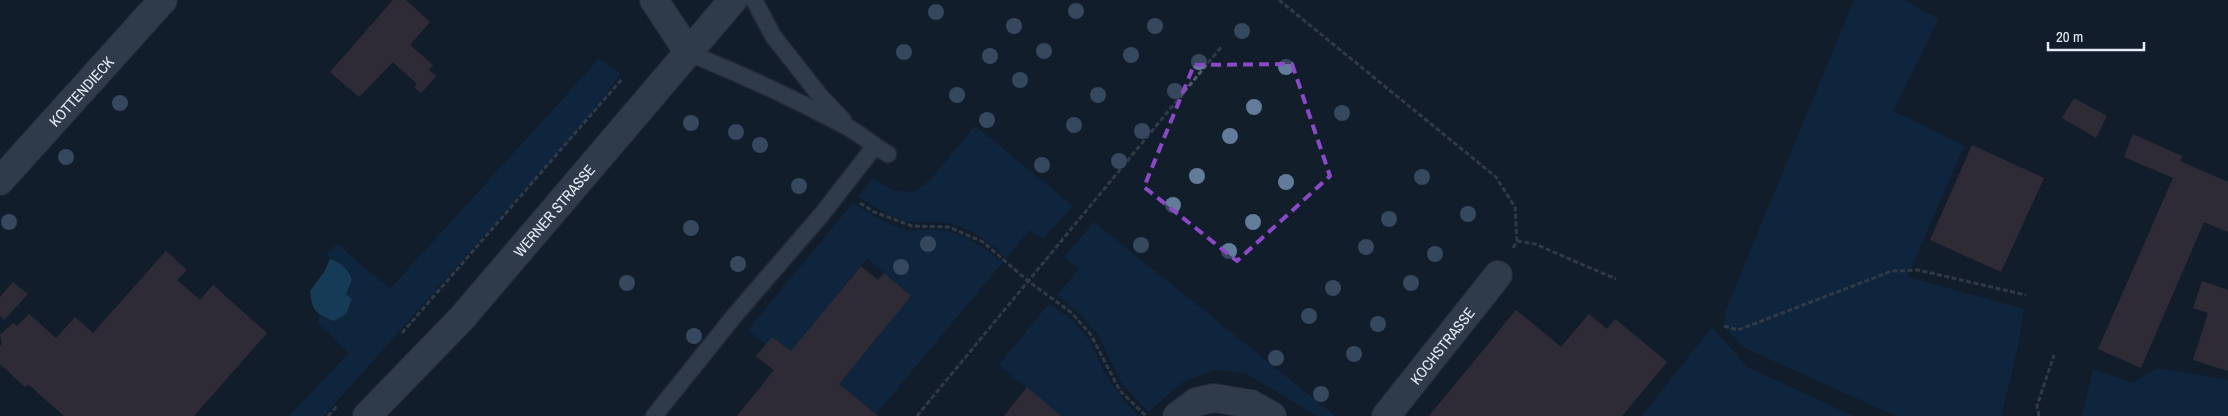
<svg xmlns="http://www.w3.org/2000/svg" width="2228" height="416" font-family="'Archivo Narrow',sans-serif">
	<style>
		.green { fill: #0d2f54 }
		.water { fill: #1c5f89 }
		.building { fill: #513d45 }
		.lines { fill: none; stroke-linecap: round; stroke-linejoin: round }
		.service-casing { stroke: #343a45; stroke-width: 19 }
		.minor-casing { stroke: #343a45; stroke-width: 30 }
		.secondary-casing { stroke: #343a45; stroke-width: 30 }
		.path { stroke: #525c68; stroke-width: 3; stroke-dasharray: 5 2.5; stroke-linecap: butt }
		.service { stroke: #525f6f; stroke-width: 16 }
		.minor { stroke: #525f6f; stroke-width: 28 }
		.secondary { stroke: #525f6f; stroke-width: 28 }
		.tree { fill: #627c9a }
		.marked { fill: none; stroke: #8b49c7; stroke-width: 4; stroke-dasharray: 10 6; stroke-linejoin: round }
		.labels { text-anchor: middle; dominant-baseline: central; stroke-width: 4; stroke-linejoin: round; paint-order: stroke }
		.street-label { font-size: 15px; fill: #e5ecf5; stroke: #131e2b }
	</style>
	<rect width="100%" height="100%" fill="#131e2b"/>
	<g class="green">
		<path d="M1854,0H1904L1938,19L1893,111L1964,146L1907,277L2024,309L2019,342L2001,416H1896L1745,348L1724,326L1726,310Z"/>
		<path d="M599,59L620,73L597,108L324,416H289L349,353L318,323V315L334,321L346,314L352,299L346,294L352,279L336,260L326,255L337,244L390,289Z"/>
		<path d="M975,126L1073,206L1043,239L1029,230L1006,258C988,240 966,224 940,222C931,221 922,224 913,222C893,219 875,207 858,197L873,179L895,191L915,192L932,178Z"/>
		<path d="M853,203C870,214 888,226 908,230C918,232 928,229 938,230C964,233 984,247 1002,263L876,414L839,384L911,296L867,258L791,351L772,337L766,344L748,330Z"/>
		<path d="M1094,222L1335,416H1317L1246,373L1215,370L1184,381L1148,412L1121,382L1099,336L1082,316L1057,295L1079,269L1064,257Z"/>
		<path d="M1049,304L1072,320L1091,342L1104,372L1117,392L1138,416H1061L999,365Z"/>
		<path d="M1712,327L1747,367L1853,416H1642Z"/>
		<path d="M2157,368L2228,380V416H2082L2093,369L2133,383Z"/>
	</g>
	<path class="water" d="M330,259C340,261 348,270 352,279L346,294L352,299L346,314L334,321C316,314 312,311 310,291L324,272Z"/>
	<g class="building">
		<path d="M393,0H406L430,22L410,45L433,65L429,70L436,76L421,93L414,87L417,84L393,62L359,97L330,72Z"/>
		<path d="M2074,98L2107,116L2096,138L2062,118Z"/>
		<path d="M2133,134L2182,156L2180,161L2228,182V232L2204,222L2141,368L2098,349L2173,178L2124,157Z"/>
		<path d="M1972,145L2044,178L2001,272L1930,240Z"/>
		<path d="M166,251L187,270L177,280L200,300L213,285L267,333L194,416H64L28,384L25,387L0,364V346L2,344L0,335L13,323L17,326L29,314L56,338L75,317L93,333Z"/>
		<path d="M861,266L878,280L884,273L911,296L839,384L878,416H737L774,370L756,356L772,337L791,351Z"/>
		<path d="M2202,281L2228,290V371L2193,360L2208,313L2193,308Z"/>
		<path d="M13,282L28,294L4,320L0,316V297Z"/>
		<path d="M1516,310L1561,347L1589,314L1607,329L1615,319L1667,362L1622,416H1429Z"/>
		<path d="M1027,387L1061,416H1004Z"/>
	</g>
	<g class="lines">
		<g class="service-casing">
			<g id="service">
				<path d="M754,0L773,36L821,97L843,120"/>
				<path d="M689,53C743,75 797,100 849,128C863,136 874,146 888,154"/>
				<path d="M654,416L735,315L822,214L875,146"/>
			</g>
		</g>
		<g class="minor-casing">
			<g id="minor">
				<path d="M654,0L689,53"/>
				<path id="s1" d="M0,181L163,0"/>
				<path d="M1177,416L1196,402L1214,398L1251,404L1272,416"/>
				<path id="s2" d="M1386,416L1498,275"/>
			</g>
		</g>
		<g class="secondary-casing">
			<g id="secondary">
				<path id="s3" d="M367,416L462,318L733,0"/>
			</g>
		</g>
		<g class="path">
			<path d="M1279,0L1496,177L1515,207L1517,241L1512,250"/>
			<path d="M860,203L874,212L912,226L949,227L983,242L1028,281L1072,313L1091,335L1120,391L1146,416"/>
			<path d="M1517,241L1535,244L1616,279"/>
			<path d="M1724,326L1738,330L1892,271L1918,270L2026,295"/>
			<path d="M402,333L622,79"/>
			<path d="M328,416L338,405"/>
			<path d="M917,416L1222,46"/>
			<path d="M2039,416L2037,406L2054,355"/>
		</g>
		<use href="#service" class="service"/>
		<use href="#minor" class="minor"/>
		<use href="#secondary" class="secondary"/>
	</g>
	<g class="tree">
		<circle cx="1076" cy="11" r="8"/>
		<circle cx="936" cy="12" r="8"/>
		<circle cx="1014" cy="26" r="8"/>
		<circle cx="1155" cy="26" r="8"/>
		<circle cx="1242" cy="31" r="8"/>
		<circle cx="1044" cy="51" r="8"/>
		<circle cx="904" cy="52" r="8"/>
		<circle cx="1131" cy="55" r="8"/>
		<circle cx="990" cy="56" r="8"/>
		<circle cx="1199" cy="62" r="8"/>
		<circle cx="1286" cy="67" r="8"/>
		<circle cx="1020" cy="80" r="8"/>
		<circle cx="1175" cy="91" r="8"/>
		<circle cx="957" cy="95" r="8"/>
		<circle cx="1098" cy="95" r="8"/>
		<circle cx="120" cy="103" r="8"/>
		<circle cx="1254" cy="107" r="8"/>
		<circle cx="1342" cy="113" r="8"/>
		<circle cx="987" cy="120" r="8"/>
		<circle cx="691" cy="123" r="8"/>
		<circle cx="1074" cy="125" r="8"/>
		<circle cx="1142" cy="131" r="8"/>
		<circle cx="736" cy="132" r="8"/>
		<circle cx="1230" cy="136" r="8"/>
		<circle cx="760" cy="145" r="8"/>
		<circle cx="66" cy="157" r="8"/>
		<circle cx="1119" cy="161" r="8"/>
		<circle cx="1042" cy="165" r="8"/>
		<circle cx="1197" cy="176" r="8"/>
		<circle cx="1422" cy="177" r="8"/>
		<circle cx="1286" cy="182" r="8"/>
		<circle cx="799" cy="186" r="8"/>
		<circle cx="1173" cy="205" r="8"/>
		<circle cx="1468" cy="214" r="8"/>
		<circle cx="1389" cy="219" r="8"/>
		<circle cx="9" cy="222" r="8"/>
		<circle cx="1253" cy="222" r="8"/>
		<circle cx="691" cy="228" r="8"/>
		<circle cx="928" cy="244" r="8"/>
		<circle cx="1141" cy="245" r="8"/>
		<circle cx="1366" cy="247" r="8"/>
		<circle cx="1229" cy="251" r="8"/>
		<circle cx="1435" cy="254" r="8"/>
		<circle cx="738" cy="264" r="8"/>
		<circle cx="901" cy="267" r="8"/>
		<circle cx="627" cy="283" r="8"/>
		<circle cx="1411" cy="283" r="8"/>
		<circle cx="1333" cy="288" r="8"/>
		<circle cx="1309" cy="316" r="8"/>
		<circle cx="1378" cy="324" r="8"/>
		<circle cx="694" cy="336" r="8"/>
		<circle cx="1354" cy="354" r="8"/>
		<circle cx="1276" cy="358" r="8"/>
		<circle cx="1321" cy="394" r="8"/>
	</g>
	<path d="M0 0H2228V416H0ZM1292,64L1330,176L1237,261L1144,187L1194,65Z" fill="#131e2b" fill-opacity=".55" fill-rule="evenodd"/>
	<path class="marked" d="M1292,64L1330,176L1237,261L1144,187L1194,65Z"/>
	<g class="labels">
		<g class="street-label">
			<text stroke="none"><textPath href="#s1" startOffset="121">KOTTENDIECK</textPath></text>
			<text stroke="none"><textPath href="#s3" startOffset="278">WERNER STRASSE</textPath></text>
			<text stroke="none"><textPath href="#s2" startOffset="90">KOCHSTRASSE</textPath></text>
		</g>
	</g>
	<path d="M2048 42v8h96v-8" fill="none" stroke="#e5ecf5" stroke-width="2.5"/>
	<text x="2056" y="42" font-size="15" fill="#e5ecf5" stroke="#131e2b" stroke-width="4" paint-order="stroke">20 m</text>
</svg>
